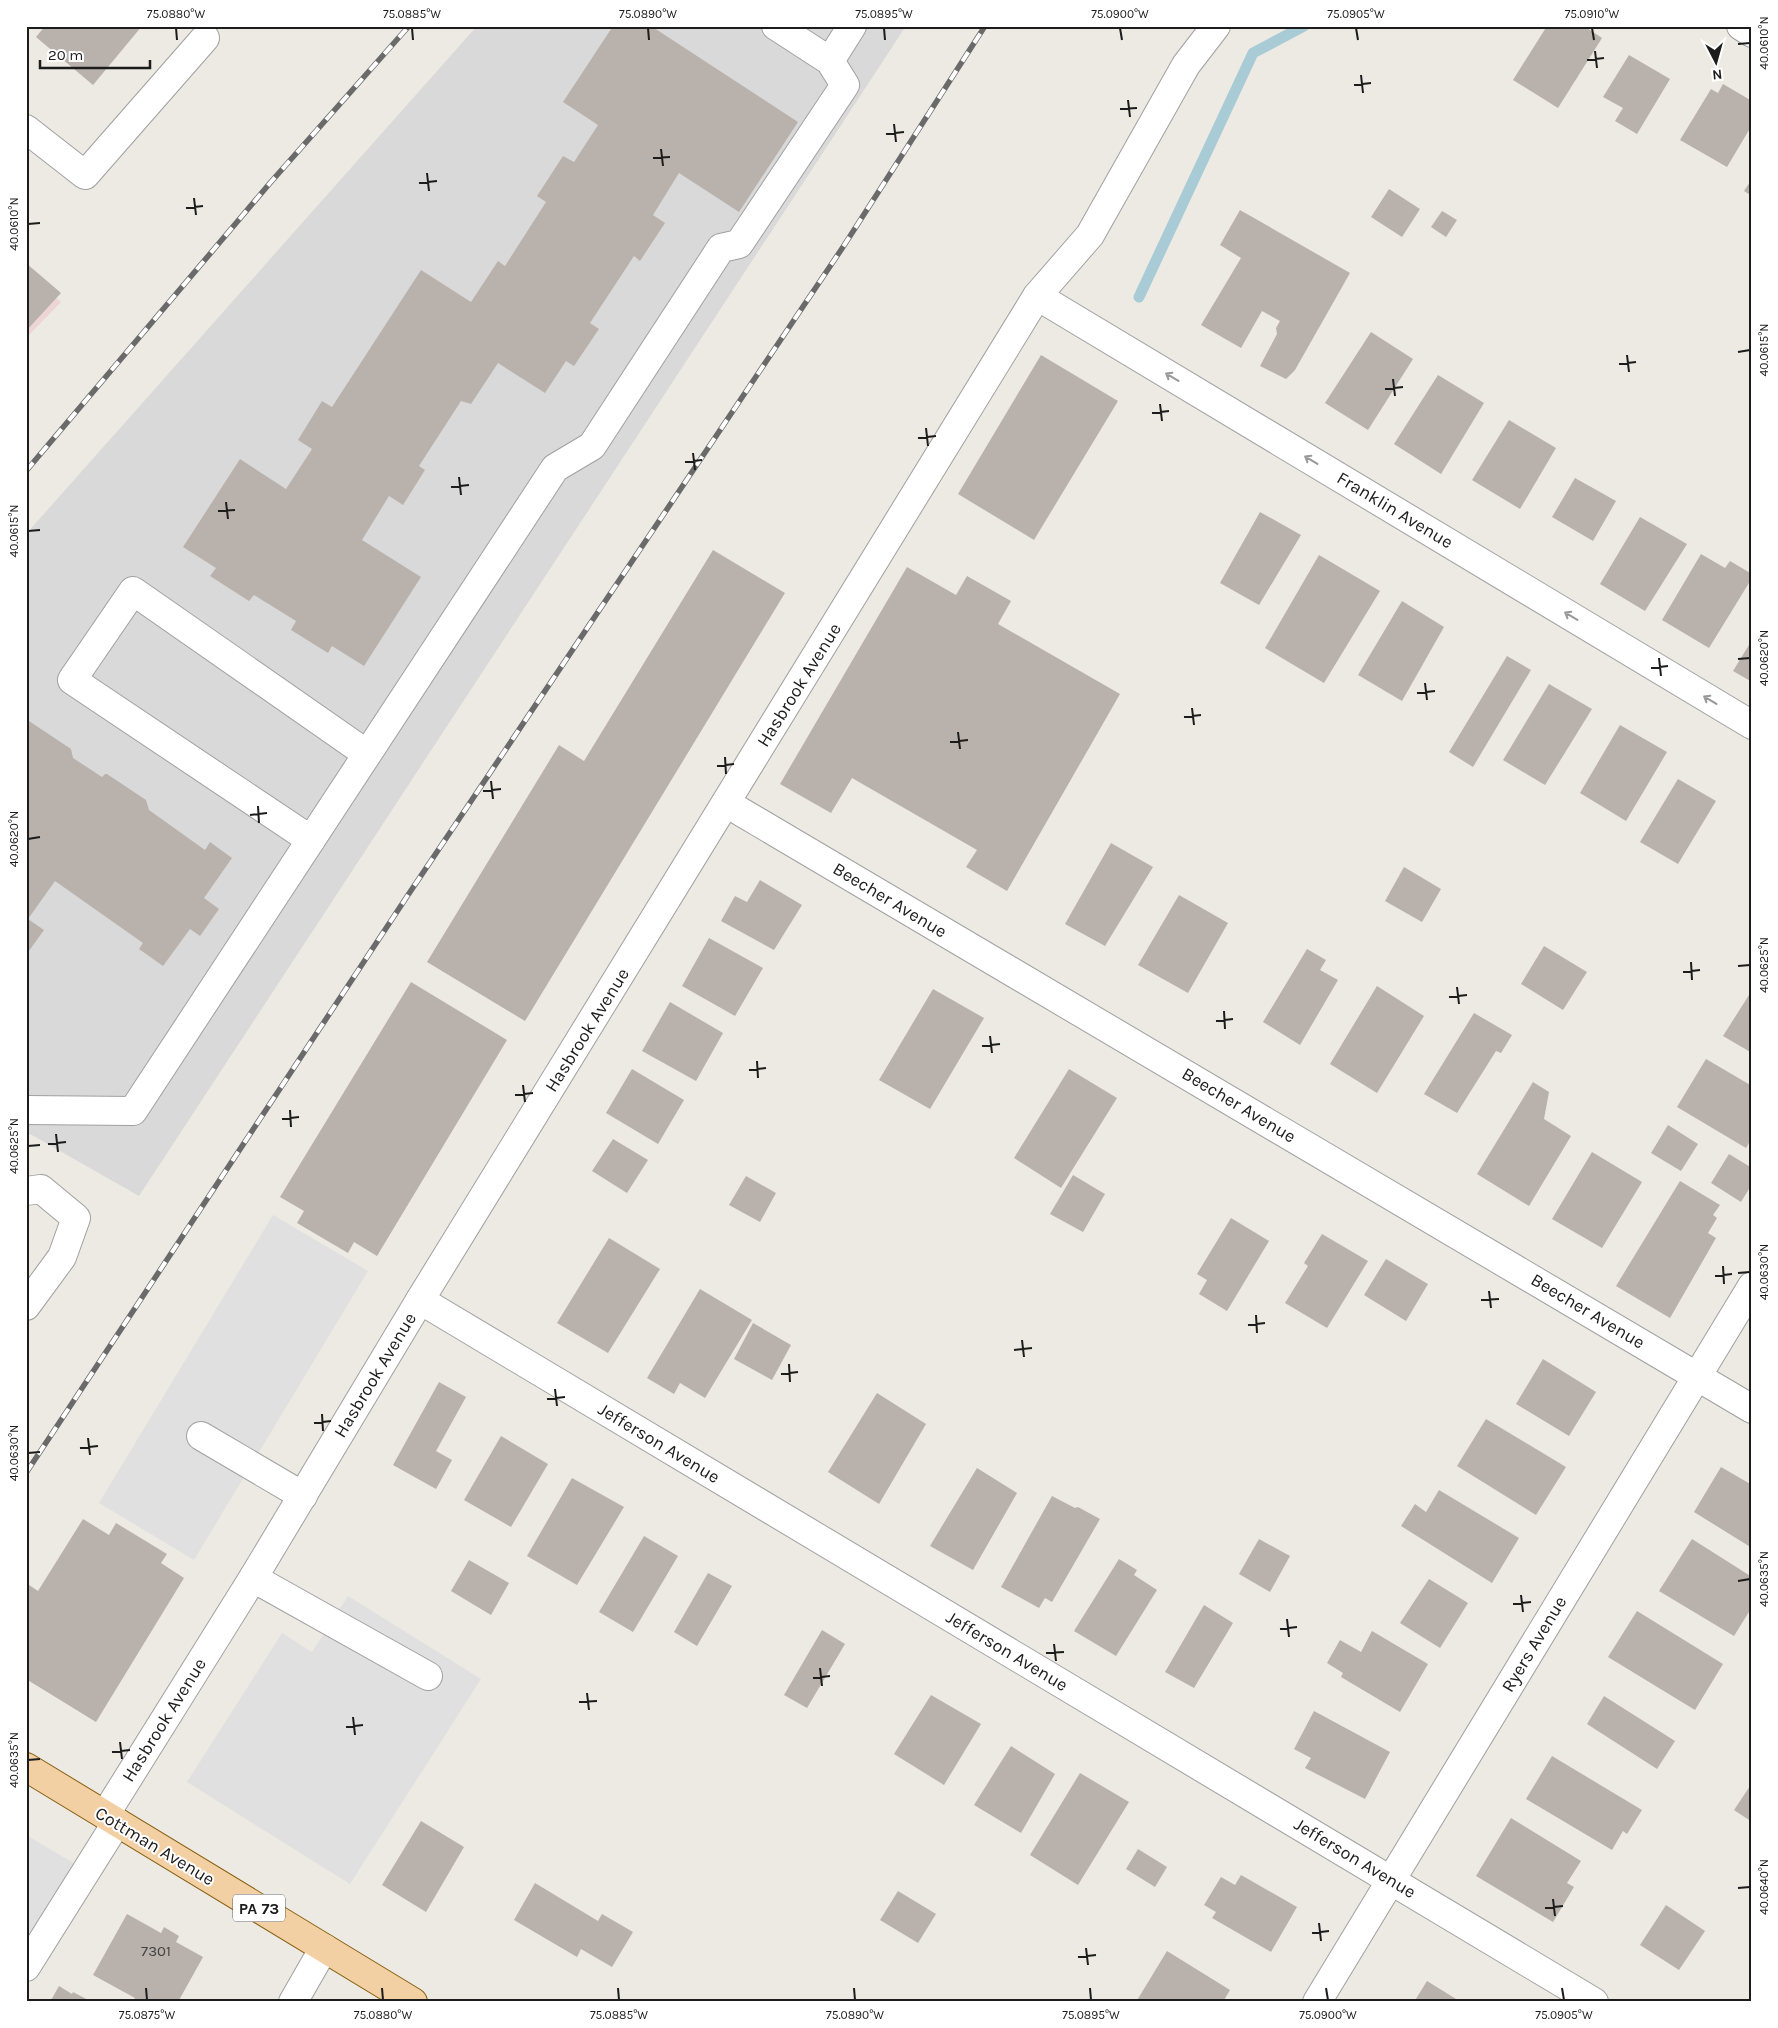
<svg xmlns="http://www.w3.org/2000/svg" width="1778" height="2028" font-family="Karla,sans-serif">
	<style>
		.residential { fill: #dad9d9 }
		.commercial { fill: #ecd5d4 }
		.parking { fill: #e0e0e0 }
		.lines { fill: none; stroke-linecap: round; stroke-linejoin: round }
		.stream { stroke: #a8cbd6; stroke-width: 11 }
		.building { fill: #b9b2ac }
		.minor-casing { stroke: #a0a0a0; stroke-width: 30 }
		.major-casing { stroke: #865f0f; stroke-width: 30 }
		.minor { stroke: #fff; stroke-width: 28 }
		.major { stroke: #f2d0a3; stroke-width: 28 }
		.rail-casing { stroke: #6a6a6a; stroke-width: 5.5 }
		.rail { stroke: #fff; stroke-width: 4; stroke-dasharray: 11; stroke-linecap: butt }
		.oneway { stroke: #999 }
		.ticks { fill: none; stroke: #1c1c1c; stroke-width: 2 }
		.labels { text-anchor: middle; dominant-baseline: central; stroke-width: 4; stroke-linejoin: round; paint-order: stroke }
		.number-label { font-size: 15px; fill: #434240 }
		.shield { fill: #fff; stroke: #606060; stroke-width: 1 }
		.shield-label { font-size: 16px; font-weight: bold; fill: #1c1c1c }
		.street-label { font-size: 18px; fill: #1c1c1c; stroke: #fff }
		.neatline { fill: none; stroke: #1c1c1c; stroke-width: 2 }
		.ticks-label { font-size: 12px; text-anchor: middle; fill: #1c1c1c }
	</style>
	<rect width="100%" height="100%" fill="#edeae3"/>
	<path class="residential" d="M477,26H906L139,1196L30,1134L26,1137V534Z"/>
	<path class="commercial" d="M26,274L61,302L26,338Z"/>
	<g class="parking">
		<path d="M273,1215L368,1271L194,1560L99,1503Z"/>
		<path d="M348,1596L481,1679L350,1884L187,1782L282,1633L312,1652Z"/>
		<path d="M26,1835L77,1865L26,1950Z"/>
	</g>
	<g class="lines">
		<path class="stream" d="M1139,297L1253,53L1304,26"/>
	</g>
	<g class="building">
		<path d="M45,26H142L93,85L36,37Z"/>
		<path d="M613,26H651L798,122L739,212L679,173L653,215L665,223L640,261L634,256L590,323L599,329L574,366L566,361L545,393L498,363L471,404L461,401L419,466L425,470L403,505L389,496L362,540L421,577L364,666L332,646L328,653L291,630L296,621L254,595L249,601L210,576L216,568L183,547L240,459L286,489L312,449L298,440L322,401L332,407L421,270L471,302L498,261L505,266L546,202L537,196L563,156L574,162L598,125L563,102Z"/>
		<path d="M1547,26H1584L1602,38L1558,108L1513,80Z"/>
		<path d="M1629,55L1670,79L1637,134L1615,121L1623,108L1603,97Z"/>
		<path d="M1723,84L1752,101V125L1727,167L1680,140L1711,89L1718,93Z"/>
		<path d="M1752,179V196L1744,191Z"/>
		<path d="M1389,189L1420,209L1402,237L1371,217Z"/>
		<path d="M1240,210L1350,273L1295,370L1286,379L1260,366L1277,334L1276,328L1280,321L1262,311L1241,348L1201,325L1241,258L1220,245Z"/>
		<path d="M1442,211L1457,220L1446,237L1431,227Z"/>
		<path d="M26,263L61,293L26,331Z"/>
		<path d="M1371,332L1413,359L1368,430L1325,403Z"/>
		<path d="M1041,355L1118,401L1034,540L958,494Z"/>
		<path d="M1438,375L1484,403L1441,474L1394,444Z"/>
		<path d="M1509,420L1556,448L1520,509L1472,480Z"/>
		<path d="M1575,478L1616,501L1593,541L1552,517Z"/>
		<path d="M1260,512L1301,535L1259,605L1220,583Z"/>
		<path d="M1640,517L1687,544L1645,611L1600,584Z"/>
		<path d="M713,550L785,593L525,1021L427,962L559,745L584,761Z"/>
		<path d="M1701,554L1725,568L1730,561L1752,574V578L1709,648L1662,620Z"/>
		<path d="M1319,555L1380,591L1324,683L1265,648Z"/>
		<path d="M907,567L956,595L967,576L1011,601L998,624L1120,694L1007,891L966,867L977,850L852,778L831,813L780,784Z"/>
		<path d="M1402,601L1444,627L1402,701L1358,675Z"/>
		<path d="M1752,640V682L1733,671Z"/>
		<path d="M1507,656L1531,670L1473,767L1449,752Z"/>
		<path d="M1549,684L1592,709L1545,785L1503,760Z"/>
		<path d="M29,721L71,749L73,758L102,777L105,774H107L146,800L149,810L205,850L210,842L232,858L204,898L219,909L200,936L190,929L163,966L139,949L143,943L55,881L28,919L44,930L26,955V724Z"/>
		<path d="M1620,725L1667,752L1626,821L1580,793Z"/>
		<path d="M1678,779L1716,801L1678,864L1640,842Z"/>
		<path d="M1111,843L1153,867L1105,946L1065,924Z"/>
		<path d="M1404,867L1441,889L1422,922L1385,901Z"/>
		<path d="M760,880L802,905L774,950L721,921L735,896L747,902Z"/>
		<path d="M1179,895L1228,923L1188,993L1138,965Z"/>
		<path d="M709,938L763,968L735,1016L682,986Z"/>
		<path d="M1544,946L1587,972L1563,1010L1521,984Z"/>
		<path d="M1307,949L1326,960L1320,970L1338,980L1300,1045L1263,1022Z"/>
		<path d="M411,982L507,1040L377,1256L354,1242L348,1253L297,1223L304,1211L280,1197Z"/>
		<path d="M1377,986L1424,1016L1377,1093L1330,1064Z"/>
		<path d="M933,989L984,1018L930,1109L879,1080Z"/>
		<path d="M1749,995L1752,996V1053L1723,1036Z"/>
		<path d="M670,1002L723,1033L696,1081L642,1051Z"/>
		<path d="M1474,1013L1512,1035L1501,1053L1496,1051L1457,1113L1424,1094Z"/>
		<path d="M1706,1059L1752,1086V1138L1746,1148L1677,1107Z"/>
		<path d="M632,1069L684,1100L658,1144L606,1113Z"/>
		<path d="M1069,1069L1117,1098L1061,1188L1014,1158Z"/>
		<path d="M1533,1082L1549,1092L1544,1119L1571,1136L1529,1206L1477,1174Z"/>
		<path d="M1668,1125L1698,1144L1681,1171L1651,1153Z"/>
		<path d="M613,1139L648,1160L627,1193L592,1171Z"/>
		<path d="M1592,1152L1642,1182L1602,1248L1552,1219Z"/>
		<path d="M1729,1154L1752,1168V1184L1741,1202L1711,1183Z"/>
		<path d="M1073,1175L1105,1194L1083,1232L1050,1214Z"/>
		<path d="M746,1176L776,1193L760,1222L729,1205Z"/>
		<path d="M1680,1181L1720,1205L1713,1215L1717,1218L1708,1233L1716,1238L1670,1318L1616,1286Z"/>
		<path d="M1231,1218L1269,1241L1227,1311L1199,1294L1207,1280L1197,1274Z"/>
		<path d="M1322,1234L1368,1261L1327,1328L1285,1303L1308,1266L1304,1263Z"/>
		<path d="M609,1238L660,1269L608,1353L557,1323Z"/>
		<path d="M1386,1259L1428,1284L1406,1321L1364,1295Z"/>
		<path d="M700,1289L752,1320L705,1398L680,1383L674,1394L647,1378Z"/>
		<path d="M753,1323L791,1345L772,1380L734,1359Z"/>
		<path d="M1543,1359L1596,1392L1569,1436L1516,1404Z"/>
		<path d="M439,1382L466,1397L436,1451L452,1460L436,1489L393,1465Z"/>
		<path d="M877,1393L926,1424L879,1504L828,1472Z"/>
		<path d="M1486,1419L1566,1467L1536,1515L1457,1466Z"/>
		<path d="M501,1436L548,1464L511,1527L464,1500Z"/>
		<path d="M1721,1467L1752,1485V1548L1694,1512Z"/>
		<path d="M977,1468L1017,1493L973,1570L930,1546Z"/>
		<path d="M572,1478L624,1507L577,1585L527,1556Z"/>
		<path d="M1439,1490L1519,1538L1492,1583L1401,1526L1415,1504L1426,1512Z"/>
		<path d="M1052,1496L1075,1508L1078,1507L1100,1519L1052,1602L1045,1598L1039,1608L1001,1587Z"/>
		<path d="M83,1519L109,1535L116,1523L167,1554L161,1563L184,1578L96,1722L26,1679V1583L38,1591Z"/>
		<path d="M644,1536L678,1556L633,1632L599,1612Z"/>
		<path d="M1259,1539L1290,1556L1270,1592L1239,1574Z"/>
		<path d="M1692,1539L1752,1577V1607L1734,1636L1659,1591Z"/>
		<path d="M1119,1559L1137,1570L1134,1575L1157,1590L1116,1656L1074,1631Z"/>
		<path d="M469,1560L509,1583L491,1615L451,1591Z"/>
		<path d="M708,1573L732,1586L697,1646L674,1632Z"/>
		<path d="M1429,1579L1468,1603L1440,1648L1400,1623Z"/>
		<path d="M1204,1605L1233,1623L1194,1688L1165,1672Z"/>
		<path d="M1637,1611L1723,1664L1695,1710L1608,1657Z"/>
		<path d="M822,1630L845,1644L807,1708L784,1695Z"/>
		<path d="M1372,1631L1428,1664L1400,1712L1341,1677L1343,1673L1327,1663L1340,1640L1361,1652Z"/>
		<path d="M931,1695L981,1724L944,1785L894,1754Z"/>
		<path d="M1604,1696L1675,1741L1657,1769L1587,1724Z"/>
		<path d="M1314,1711L1390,1752L1365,1799L1305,1768L1311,1758L1294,1749Z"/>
		<path d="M1011,1746L1055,1774L1021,1833L974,1805Z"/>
		<path d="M1552,1756L1642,1810L1627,1834L1623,1831L1612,1850L1526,1799Z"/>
		<path d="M1080,1773L1129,1802L1078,1885L1030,1855Z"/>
		<path d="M1752,1783V1822L1734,1810Z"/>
		<path d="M1511,1818L1581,1861L1567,1883L1574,1887L1553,1922L1476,1876Z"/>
		<path d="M421,1821L464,1847L426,1912L382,1885Z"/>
		<path d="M1138,1849L1167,1867L1155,1887L1126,1869Z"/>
		<path d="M1241,1875L1297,1907L1271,1952L1212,1918L1216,1912L1204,1905L1221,1877L1235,1885Z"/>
		<path d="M535,1883L598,1921L602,1914L633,1932L612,1967L581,1949L577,1957L514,1920Z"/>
		<path d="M898,1891L936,1914L918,1943L880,1920Z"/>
		<path d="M1666,1905L1705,1931L1679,1970L1640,1945Z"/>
		<path d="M127,1914L161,1933L164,1927L179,1936L176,1942L203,1957L178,2002H133L135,1998L93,1975Z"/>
		<path d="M1167,1951L1230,1990L1223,2002H1136Z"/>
		<path d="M1427,1981L1461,2002H1414Z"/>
		<path d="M59,1986L72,1994L73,1992L92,2002H50Z"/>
	</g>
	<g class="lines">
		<g class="minor-casing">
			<g id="minor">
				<path d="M1741,26L1752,33"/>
				<path d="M830,61L852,26"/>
				<path d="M26,129L85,175L205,38"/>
				<path d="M1037,296L1752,725"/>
				<path d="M726,803L1752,1409"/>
				<path d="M311,840L72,680L133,591L367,754"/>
				<path d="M26,1110L133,1111L555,468L592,446L721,248L739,244L845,85L830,61L776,26"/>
				<path d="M26,1191L41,1189L76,1218L62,1257L26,1306"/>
				<path d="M420,1300L1594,2002"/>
				<path d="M201,1436L303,1496"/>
				<path d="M253,1578L428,1676"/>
				<path d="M105,1815L253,1578L420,1300L1037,296L1090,235L1186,65L1216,26"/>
				<path d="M26,1967L117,1822"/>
				<path d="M293,2002L324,1948"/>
				<path d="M1317,2002L1752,1286"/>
			</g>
		</g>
		<g class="major-casing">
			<path id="major" d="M26,1767L413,2002"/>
		</g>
		<use href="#minor" class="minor"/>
		<use href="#major" class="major"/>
		<g class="rail-casing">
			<g id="rail">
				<path d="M26,471L270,183L409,26"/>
				<path d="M26,1473L406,898L843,247L985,26"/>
			</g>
		</g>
		<use href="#rail" class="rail"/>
	</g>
	<defs><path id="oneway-shaft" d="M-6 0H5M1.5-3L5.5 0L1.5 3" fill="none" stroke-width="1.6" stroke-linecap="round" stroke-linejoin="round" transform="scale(1.25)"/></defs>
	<g class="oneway">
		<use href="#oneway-shaft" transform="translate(1172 377) rotate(-149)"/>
		<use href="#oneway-shaft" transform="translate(1311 460) rotate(-149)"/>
		<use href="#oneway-shaft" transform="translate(1571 616) rotate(-149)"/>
		<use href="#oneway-shaft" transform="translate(1710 700) rotate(-149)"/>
	</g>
	<path class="ticks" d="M176,28L177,40M412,28L413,40M648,28L649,40M884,28L885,40M1120,28L1122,40M1356,28L1358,40M1592,28L1594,40M1738,44L1750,43M1595,51L1597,68M1587,60L1604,58M1361,75L1363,93M1354,85L1371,83M1128,100L1130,117M1120,109L1137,108M894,124L896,142M886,134L904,132M661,149L663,166M653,158L670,157M427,173L429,191M419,183L437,181M194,198L196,215M186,208L203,206M28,224L40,223M1738,352L1750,350M1627,355L1629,372M1619,364L1636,362M1393,379L1395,396M1385,389L1403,387M1160,404L1162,421M1152,413L1169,411M926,428L928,446M918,438L936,436M693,453L695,470M685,462L702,460M459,477L461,495M451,487L469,485M226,502L228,519M218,511L235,510M28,531L40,530M1659,658L1661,676M1738,659L1750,658M1651,668L1668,666M1425,683L1427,700M1417,693L1435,691M1192,708L1194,725M1184,717L1201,715M958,732L960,749M950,742L968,740M725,757L726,774M717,766L734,764M491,781L493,799M483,791L501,789M258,806L259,823M250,815L267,813M28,839L40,837M1691,962L1692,980M1738,966L1750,965M1683,972L1700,970M1457,987L1459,1004M1449,997L1467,995M1224,1011L1225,1029M1216,1021L1233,1019M990,1036L992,1053M982,1046L1000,1044M757,1061L758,1078M749,1070L766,1068M523,1085L525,1102M515,1095L533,1093M290,1110L291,1127M282,1119L299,1117M56,1134L58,1152M48,1144L66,1142M28,1146L40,1145M1723,1266L1724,1284M1738,1273L1750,1272M1715,1276L1732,1274M1489,1291L1491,1308M1481,1300L1499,1299M1256,1315L1257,1333M1248,1325L1265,1323M1022,1340L1024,1357M1014,1350L1032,1348M789,1364L790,1382M781,1374L798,1372M555,1389L557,1406M547,1399L565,1397M322,1414L323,1431M314,1423L331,1421M88,1438L90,1455M80,1448L98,1446M28,1453L40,1452M1738,1581L1750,1579M1521,1595L1523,1612M1513,1604L1531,1602M1287,1619L1289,1637M1280,1629L1297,1627M1054,1644L1056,1661M1046,1653L1064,1652M820,1668L822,1686M813,1678L830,1676M587,1693L589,1710M579,1702L597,1701M353,1717L355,1735M346,1727L363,1725M120,1742L122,1759M112,1752L130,1750M28,1760L40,1759M1738,1888L1750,1887M1553,1899L1555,1916M1545,1908L1563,1906M1319,1923L1321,1941M1312,1933L1329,1931M1086,1948L1088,1965M1078,1957L1096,1955M146,1988L147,2000M382,1988L383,2000M618,1988L619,2000M854,1988L855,2000M1090,1988L1091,2000M1326,1988L1328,2000M1562,1988L1564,2000"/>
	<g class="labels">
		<g class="number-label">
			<text x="156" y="1951">7301</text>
		</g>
		<rect class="shield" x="233" y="1894.5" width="52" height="27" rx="4"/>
		<g class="shield-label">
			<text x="259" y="1908">PA 73</text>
		</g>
		<g class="street-label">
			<text transform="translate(1395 510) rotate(31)">Franklin Avenue</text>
			<text transform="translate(799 685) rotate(-58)">Hasbrook Avenue</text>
			<text transform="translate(890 900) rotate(31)">Beecher Avenue</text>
			<text transform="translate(587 1030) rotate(-58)">Hasbrook Avenue</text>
			<text transform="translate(1239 1105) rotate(31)">Beecher Avenue</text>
			<text transform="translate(1588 1311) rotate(31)">Beecher Avenue</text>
			<text transform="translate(375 1375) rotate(-59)">Hasbrook Avenue</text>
			<text transform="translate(659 1443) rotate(31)">Jefferson Avenue</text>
			<text transform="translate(1534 1644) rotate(-59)">Ryers Avenue</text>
			<text transform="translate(1007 1651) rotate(31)">Jefferson Avenue</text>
			<text transform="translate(164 1720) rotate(-58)">Hasbrook Avenue</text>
			<text transform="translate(155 1846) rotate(31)">Cottman Avenue</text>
			<text transform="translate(1355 1858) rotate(31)">Jefferson Avenue</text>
		</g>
	</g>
	<rect width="1778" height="2028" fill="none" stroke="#ffffff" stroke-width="55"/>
	<g transform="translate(1716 62) rotate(174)" stroke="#ffffff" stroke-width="4" paint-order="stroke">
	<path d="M0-4L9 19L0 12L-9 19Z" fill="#1c1c1c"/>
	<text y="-8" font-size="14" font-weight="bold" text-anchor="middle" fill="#1c1c1c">N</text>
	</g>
	<path d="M40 60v8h110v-8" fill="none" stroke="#1c1c1c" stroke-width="2.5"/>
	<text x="48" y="60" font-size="15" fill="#1c1c1c" stroke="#ffffff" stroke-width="4" paint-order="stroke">20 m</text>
	<rect x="28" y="28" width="1722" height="1972" class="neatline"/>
	<g class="ticks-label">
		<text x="176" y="18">75.0880°W</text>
		<text x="412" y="18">75.0885°W</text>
		<text x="648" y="18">75.0890°W</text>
		<text x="884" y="18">75.0895°W</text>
		<text x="1120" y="18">75.0900°W</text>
		<text x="1356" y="18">75.0905°W</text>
		<text x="1592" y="18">75.0910°W</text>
		<text transform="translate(1764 43) rotate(-90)" y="4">40.0610°N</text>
		<text transform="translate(14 224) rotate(-90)" y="4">40.0610°N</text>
		<text transform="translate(1764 350) rotate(-90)" y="4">40.0615°N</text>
		<text transform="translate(14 531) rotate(-90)" y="4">40.0615°N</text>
		<text transform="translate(1764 658) rotate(-90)" y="4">40.0620°N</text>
		<text transform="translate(14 839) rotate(-90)" y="4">40.0620°N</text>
		<text transform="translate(1764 965) rotate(-90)" y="4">40.0625°N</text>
		<text transform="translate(14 1146) rotate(-90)" y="4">40.0625°N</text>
		<text transform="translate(1764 1272) rotate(-90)" y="4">40.0630°N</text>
		<text transform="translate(14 1453) rotate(-90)" y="4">40.0630°N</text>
		<text transform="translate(1764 1579) rotate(-90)" y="4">40.0635°N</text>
		<text transform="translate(14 1760) rotate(-90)" y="4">40.0635°N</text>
		<text transform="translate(1764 1887) rotate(-90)" y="4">40.0640°N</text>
		<text x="147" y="2019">75.0875°W</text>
		<text x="383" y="2019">75.0880°W</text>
		<text x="619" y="2019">75.0885°W</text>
		<text x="855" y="2019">75.0890°W</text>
		<text x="1091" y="2019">75.0895°W</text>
		<text x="1328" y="2019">75.0900°W</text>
		<text x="1564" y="2019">75.0905°W</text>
	</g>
</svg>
